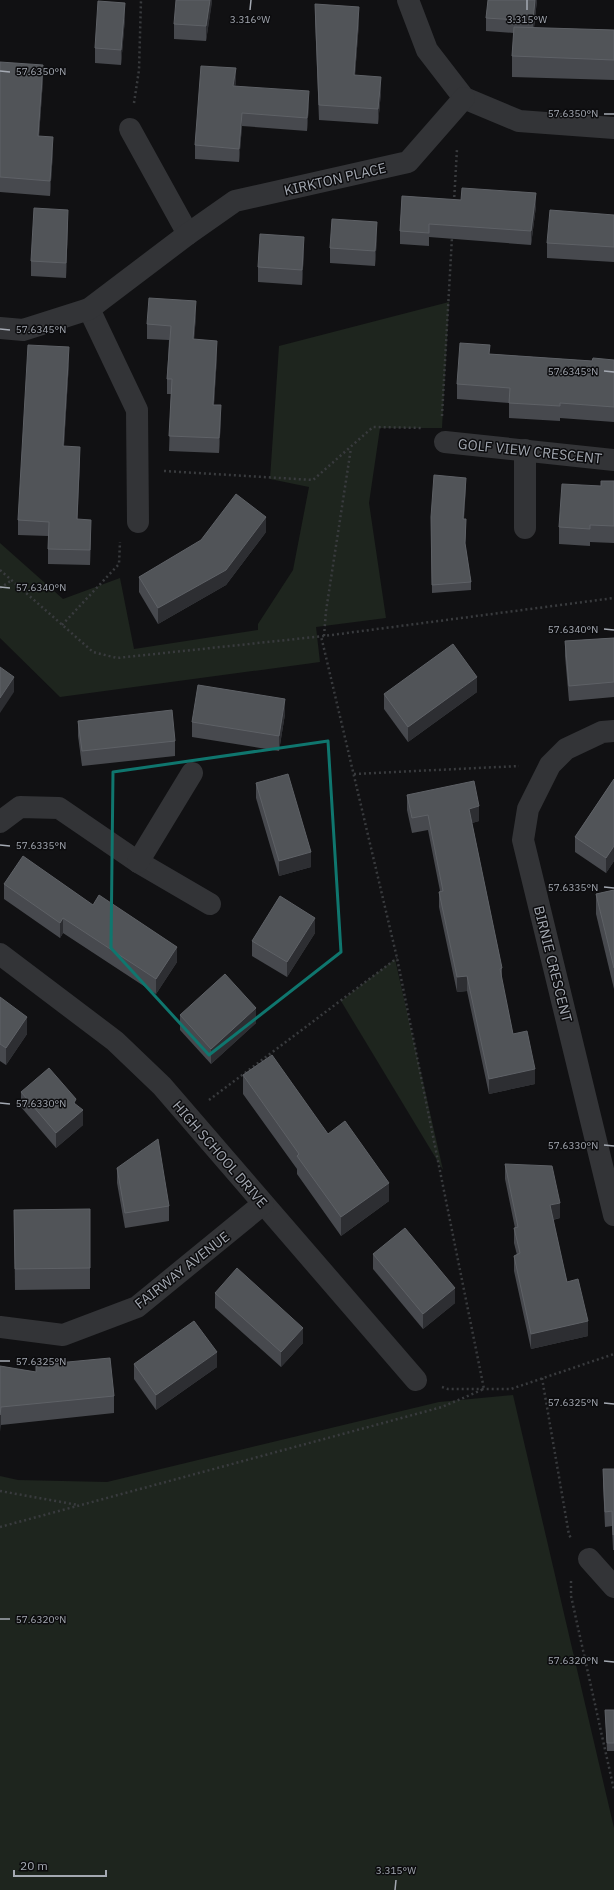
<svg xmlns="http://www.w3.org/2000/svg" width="614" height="1890" font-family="'IBM Plex Sans',sans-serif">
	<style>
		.green { fill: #1e251e }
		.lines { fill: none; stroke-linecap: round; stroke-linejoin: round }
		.path { stroke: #393b3e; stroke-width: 2.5; stroke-dasharray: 2 3; stroke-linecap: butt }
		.minor { stroke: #333437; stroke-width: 22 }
		.wall { fill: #47494e }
		.shaded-wall { fill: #2d2e32 }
		.building { fill: #515458; stroke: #5e6166 }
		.marked { fill: none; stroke: #0f766e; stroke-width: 3; stroke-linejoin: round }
		.ticks { fill: none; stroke: #a4a9b2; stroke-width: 1.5 }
		.labels { text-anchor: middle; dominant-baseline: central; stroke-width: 3; stroke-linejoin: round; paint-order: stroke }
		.street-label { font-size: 14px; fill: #a4a9b2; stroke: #0c0c0e }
		.ticks-label { font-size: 10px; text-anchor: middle; fill: #a4a9b2; stroke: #0c0c0e; stroke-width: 3; stroke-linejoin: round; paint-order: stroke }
	</style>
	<rect width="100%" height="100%" fill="#111113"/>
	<g class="green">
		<path d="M449,302L442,428H380L369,503L386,618L316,627L320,662L60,697L0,638V543L63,599L120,578L134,649L258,630V624L293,570L309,487L270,479L279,346Z"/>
		<path d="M395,959L443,1170L341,1001Z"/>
		<path d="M513,1395L614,1828V1890H0V1476L18,1480L107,1482L439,1402Z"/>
	</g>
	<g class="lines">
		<g class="path">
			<path d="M134,103L139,70L141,0"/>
			<path d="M454,202L457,149"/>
			<path d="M442,416L452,237"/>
			<path d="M164,471L313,480L373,427L423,428"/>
			<path d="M0,570L93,652L117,658L324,636L614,598"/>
			<path d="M0,588L12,580"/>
			<path d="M62,625L119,564L120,542"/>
			<path d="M324,636L326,611L351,448"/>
			<path d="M354,774L519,766"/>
			<path d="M209,1100L397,958"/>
			<path d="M542,1378L569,1535L572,1539"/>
			<path d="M442,1387L448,1389H511L614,1354"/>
			<path d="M0,1491L78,1505"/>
			<path d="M0,1527L442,1407L484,1389L397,958L321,636"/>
			<path d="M571,1581V1596L614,1790"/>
		</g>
		<g class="minor">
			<path d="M408,0L427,50L464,98L519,121L614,128"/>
			<path d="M130,129L188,234"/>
			<path d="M89,309L137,410L138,522"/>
			<path d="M0,328L23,330L89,309L188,234L235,201L408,162L464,98"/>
			<path d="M445,442L614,460"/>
			<path d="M525,450V528"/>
			<path d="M614,731L602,732L566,749L550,765L528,809L523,840L614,1215"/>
			<path d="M0,822L20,807L59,808L138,862L210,904"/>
			<path d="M138,862L192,773"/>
			<path d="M0,954L115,1041L162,1086L416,1380"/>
			<path d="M0,1327L63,1335L137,1307L263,1204"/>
			<path d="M589,1559L614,1587"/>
		</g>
	</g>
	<g class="wall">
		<path d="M212,0L206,41L174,39V24Z"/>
		<path d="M488,0H537L534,28L614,30V80L512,77V56L514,33L486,31V18Z"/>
		<path d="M315,4L359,22L355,75L381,92L378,124L319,120L315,19Z"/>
		<path d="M125,18L121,65L95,63V48Z"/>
		<path d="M0,62L43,80L39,136L53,152L50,196L0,192Z"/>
		<path d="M236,82L235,86L309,104L307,131L242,126L239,162L195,159V145Z"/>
		<path d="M402,196L536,206L531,245L429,237V246L400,244V231Z"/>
		<path d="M614,215V262L547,258V243Z"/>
		<path d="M68,225L66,278L31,276V261Z"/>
		<path d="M377,237L375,266L330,263V248Z"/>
		<path d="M304,252L302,285L258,282V267Z"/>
		<path d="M196,316L194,339L217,356L214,405L221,420L219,453L169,451L171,394H167V379L169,340L147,339V324Z"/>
		<path d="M490,354L592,361L614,360V422L560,418V421L509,418V403L457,399V384Z"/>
		<path d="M69,362L64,446L80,462L77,519L91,535L90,565L48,564V536L18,535V520Z"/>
		<path d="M614,481V543L590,542V546L559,544V527L601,486Z"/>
		<path d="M466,486L464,519L466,527L465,545L471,582V590L432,593L431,517Z"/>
		<path d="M266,532L226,585L158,624L139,592V577Z"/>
		<path d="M614,638V697L569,701L565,656V641Z"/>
		<path d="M477,692L408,742L384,709V694Z"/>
		<path d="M285,714L279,751L192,737V722Z"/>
		<path d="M78,721L175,741V756L82,766L78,736Z"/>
		<path d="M614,779V861L606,873L575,852V837Z"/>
		<path d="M256,783L311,867L279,876L256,798Z"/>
		<path d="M407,795L479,821L472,823L502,968V981L513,1034L535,1084L489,1094L467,991L457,992L439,907V892L440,891L428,830L412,833L407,810Z"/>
		<path d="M4,884L93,905L177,962L156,994L63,933L60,938L4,899Z"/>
		<path d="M614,890V989L596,914V894Z"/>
		<path d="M315,933L287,977L252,956V941Z"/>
		<path d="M0,997L27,1034L6,1065L0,1061Z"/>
		<path d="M180,1015L256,1023L211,1064L180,1030Z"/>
		<path d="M243,1075L328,1134L389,1201L341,1236L297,1174V1169L243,1094Z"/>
		<path d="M21,1092L76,1105L83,1125L56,1148L21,1107Z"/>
		<path d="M505,1164L560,1218L553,1220L567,1282L588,1336L531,1349L514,1271V1256L517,1255L514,1243V1228H515L505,1179Z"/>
		<path d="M117,1168L169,1206V1221L125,1228L117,1183Z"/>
		<path d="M90,1209V1289L15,1290L14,1210Z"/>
		<path d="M373,1254L455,1303L423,1329L373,1269Z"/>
		<path d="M215,1293L303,1343L281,1367L215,1308Z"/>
		<path d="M134,1364L217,1367L156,1410L134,1379Z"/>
		<path d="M36,1365L114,1396V1413L1,1425L0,1366L36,1372Z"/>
		<path d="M603,1469H614V1550H613L612,1526L605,1527L603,1484Z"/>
		<path d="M605,1710H614V1751H607Z"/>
	</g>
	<g class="shaded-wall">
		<path d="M210,0H212V3L206,41V26Z"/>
		<path d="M535,0H537L533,34V21Z"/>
		<path d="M125,3V18L121,65V50Z"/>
		<path d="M359,7V22L354,90V75Z"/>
		<path d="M43,65V80L38,151V136Z"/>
		<path d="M236,68V82L233,99V86Z"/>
		<path d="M381,77V92L378,124V109Z"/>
		<path d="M309,91V104L307,131V118Z"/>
		<path d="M242,113V126L239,162V149Z"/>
		<path d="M53,137V152L50,196V181Z"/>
		<path d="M536,193V206L531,245V231Z"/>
		<path d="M68,210V225L66,278V263Z"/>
		<path d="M377,222V237L375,266V251Z"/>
		<path d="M304,237V252L302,285V270Z"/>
		<path d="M196,301V316L193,354V339Z"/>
		<path d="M217,341V356L213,420V405Z"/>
		<path d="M69,347V362L63,461V446Z"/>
		<path d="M221,405V420L219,453V438Z"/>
		<path d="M80,447V462L77,534V519Z"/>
		<path d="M466,478V486L463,527V519Z"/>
		<path d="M266,517V532L226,585L158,624V608Z"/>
		<path d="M91,520V535L90,565V550Z"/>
		<path d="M14,677V692L0,713V698Z"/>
		<path d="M477,677V692L408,742V727Z"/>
		<path d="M285,699V714L279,751V736Z"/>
		<path d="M479,806V821L469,824V809Z"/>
		<path d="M614,846V861L606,873V858Z"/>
		<path d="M311,852V867L279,876V861Z"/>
		<path d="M63,918V933L60,938V923Z"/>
		<path d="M315,918V933L287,977V962Z"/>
		<path d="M177,947V962L156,994V979Z"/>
		<path d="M467,976V991L457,992V977Z"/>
		<path d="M256,1008V1023L211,1064V1049Z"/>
		<path d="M27,1017V1034L6,1065V1048Z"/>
		<path d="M535,1069V1084L489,1094V1079Z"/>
		<path d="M83,1110V1125L56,1148V1133Z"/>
		<path d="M389,1183V1201L341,1236V1217Z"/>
		<path d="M560,1203V1218L550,1220V1205Z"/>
		<path d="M455,1288V1303L423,1329V1314Z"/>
		<path d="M588,1321V1336L531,1349V1334Z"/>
		<path d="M303,1328V1343L281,1367V1352Z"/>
		<path d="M217,1352V1367L156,1410V1395Z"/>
		<path d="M1,1407V1425L0,1432V1415Z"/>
	</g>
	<g class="building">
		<path d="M176,0H210L206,26L174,24Z"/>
		<path d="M488,0H535L533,21L486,18Z"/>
		<path d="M98,1L125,3L121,50L95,48Z"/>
		<path d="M315,4L359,7L354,75L381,77L378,109L319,105Z"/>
		<path d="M514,27L614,30V60L512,56Z"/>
		<path d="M0,62L43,65L38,136L53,137L50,181L0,177Z"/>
		<path d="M201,66L236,68L233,86L309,91L307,118L242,113L239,149L195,145Z"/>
		<path d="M462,188L536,193L531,231L429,224V233L400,231L402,196L461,200Z"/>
		<path d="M34,208L68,210L66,263L31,261Z"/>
		<path d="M550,210L614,215V247L547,243Z"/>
		<path d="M332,219L377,222L375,251L330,248Z"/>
		<path d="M260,234L304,237L302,270L258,267Z"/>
		<path d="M149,298L196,301L193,339L217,341L213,405H221L219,438L169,436L172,379H167L171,326L147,324Z"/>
		<path d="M460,343L490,345L489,354L592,361L593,358L614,360V407L560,403V406L509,403L510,388L457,384Z"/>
		<path d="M28,345L69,347L63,446L80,447L77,519L91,520L90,550L48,549L49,522L18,520Z"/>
		<path d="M434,475L466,478L463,519H466L465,543L471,582L432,585L431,517Z"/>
		<path d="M601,481H614V526L590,525V529L559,527L562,484L601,486Z"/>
		<path d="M236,494L266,517L226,570L158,608L139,577L201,540Z"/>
		<path d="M614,638V682L569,686L565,641Z"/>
		<path d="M453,644L477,677L408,727L384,694Z"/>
		<path d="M0,667L14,677L0,698Z"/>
		<path d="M198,685L285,699L279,736L192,722Z"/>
		<path d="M172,710L175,741L82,751L78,721Z"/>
		<path d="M288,774L311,852L279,861L256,783Z"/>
		<path d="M614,779V846L606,858L575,837Z"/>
		<path d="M474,781L479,806L469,809L502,968L500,969L513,1034L527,1031L535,1069L489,1079L467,976L457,977L439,892L443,891L428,815L412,818L407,795Z"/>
		<path d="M23,856L93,905L99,895L177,947L156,979L63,918L60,923L4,884Z"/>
		<path d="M614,890V968L596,894Z"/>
		<path d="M280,896L315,918L287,962L252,941Z"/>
		<path d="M225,974L256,1008L211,1049L180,1015Z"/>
		<path d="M0,997L27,1017L6,1048L0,1044Z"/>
		<path d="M272,1055L328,1134L345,1121L389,1183L341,1217L297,1156L299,1154L243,1075Z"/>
		<path d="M49,1068L76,1099L74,1103L83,1110L56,1133L21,1092Z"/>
		<path d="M158,1139L169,1206L125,1213L117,1168Z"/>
		<path d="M505,1164L552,1166L560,1203L550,1205L567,1282L578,1279L588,1321L531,1334L514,1256L520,1253L514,1228L518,1227Z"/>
		<path d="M90,1209V1268L15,1269L14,1210Z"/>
		<path d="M405,1228L455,1288L423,1314L373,1254Z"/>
		<path d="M237,1268L303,1328L281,1352L215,1293Z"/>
		<path d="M194,1321L217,1352L156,1395L134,1364Z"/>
		<path d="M110,1358L114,1396L1,1407L0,1415V1366L36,1372V1365Z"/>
		<path d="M603,1469H614V1534L613,1535L612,1511L605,1512Z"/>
		<path d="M605,1710H614V1743H607Z"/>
	</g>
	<path class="marked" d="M328,741L341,952L209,1055L111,948L113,772Z"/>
	<path class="ticks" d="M250,10L251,0M527,10V0M0,71L10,72M604,114H614M0,329L10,330M604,371L614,372M0,587L10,588M604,629L614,630M0,845L10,846M604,887L614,888M0,1103L10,1104M604,1145L614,1146M0,1361H10M604,1403L614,1404M0,1619H10M604,1661L614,1662M395,1890L396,1880"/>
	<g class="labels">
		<g class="street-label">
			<text transform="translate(335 179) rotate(-13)">KIRKTON PLACE</text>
			<text transform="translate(530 451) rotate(6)">GOLF VIEW CRESCENT</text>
			<text transform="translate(553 964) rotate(76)">BIRNIE CRESCENT</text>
			<text transform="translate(220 1154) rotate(49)">HIGH SCHOOL DRIVE</text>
			<text transform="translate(182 1270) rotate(-38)">FAIRWAY AVENUE</text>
		</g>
	</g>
	<g class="ticks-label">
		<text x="250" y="23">3.316°W</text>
		<text x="527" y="23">3.315°W</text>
		<text x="41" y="75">57.6350°N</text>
		<text x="573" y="117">57.6350°N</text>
		<text x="41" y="333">57.6345°N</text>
		<text x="573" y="375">57.6345°N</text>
		<text x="41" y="591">57.6340°N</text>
		<text x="573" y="633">57.6340°N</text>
		<text x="41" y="849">57.6335°N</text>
		<text x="573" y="891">57.6335°N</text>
		<text x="41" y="1107">57.6330°N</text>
		<text x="573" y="1149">57.6330°N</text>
		<text x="41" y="1365">57.6325°N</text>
		<text x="573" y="1406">57.6325°N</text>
		<text x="41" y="1623">57.6320°N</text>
		<text x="573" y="1664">57.6320°N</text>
		<text x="396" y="1874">3.315°W</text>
	</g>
	<path d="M14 1870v6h92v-6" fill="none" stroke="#a4a9b2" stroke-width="2"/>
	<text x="20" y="1870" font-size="12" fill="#a4a9b2" stroke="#0c0c0e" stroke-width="3" paint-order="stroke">20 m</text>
</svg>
